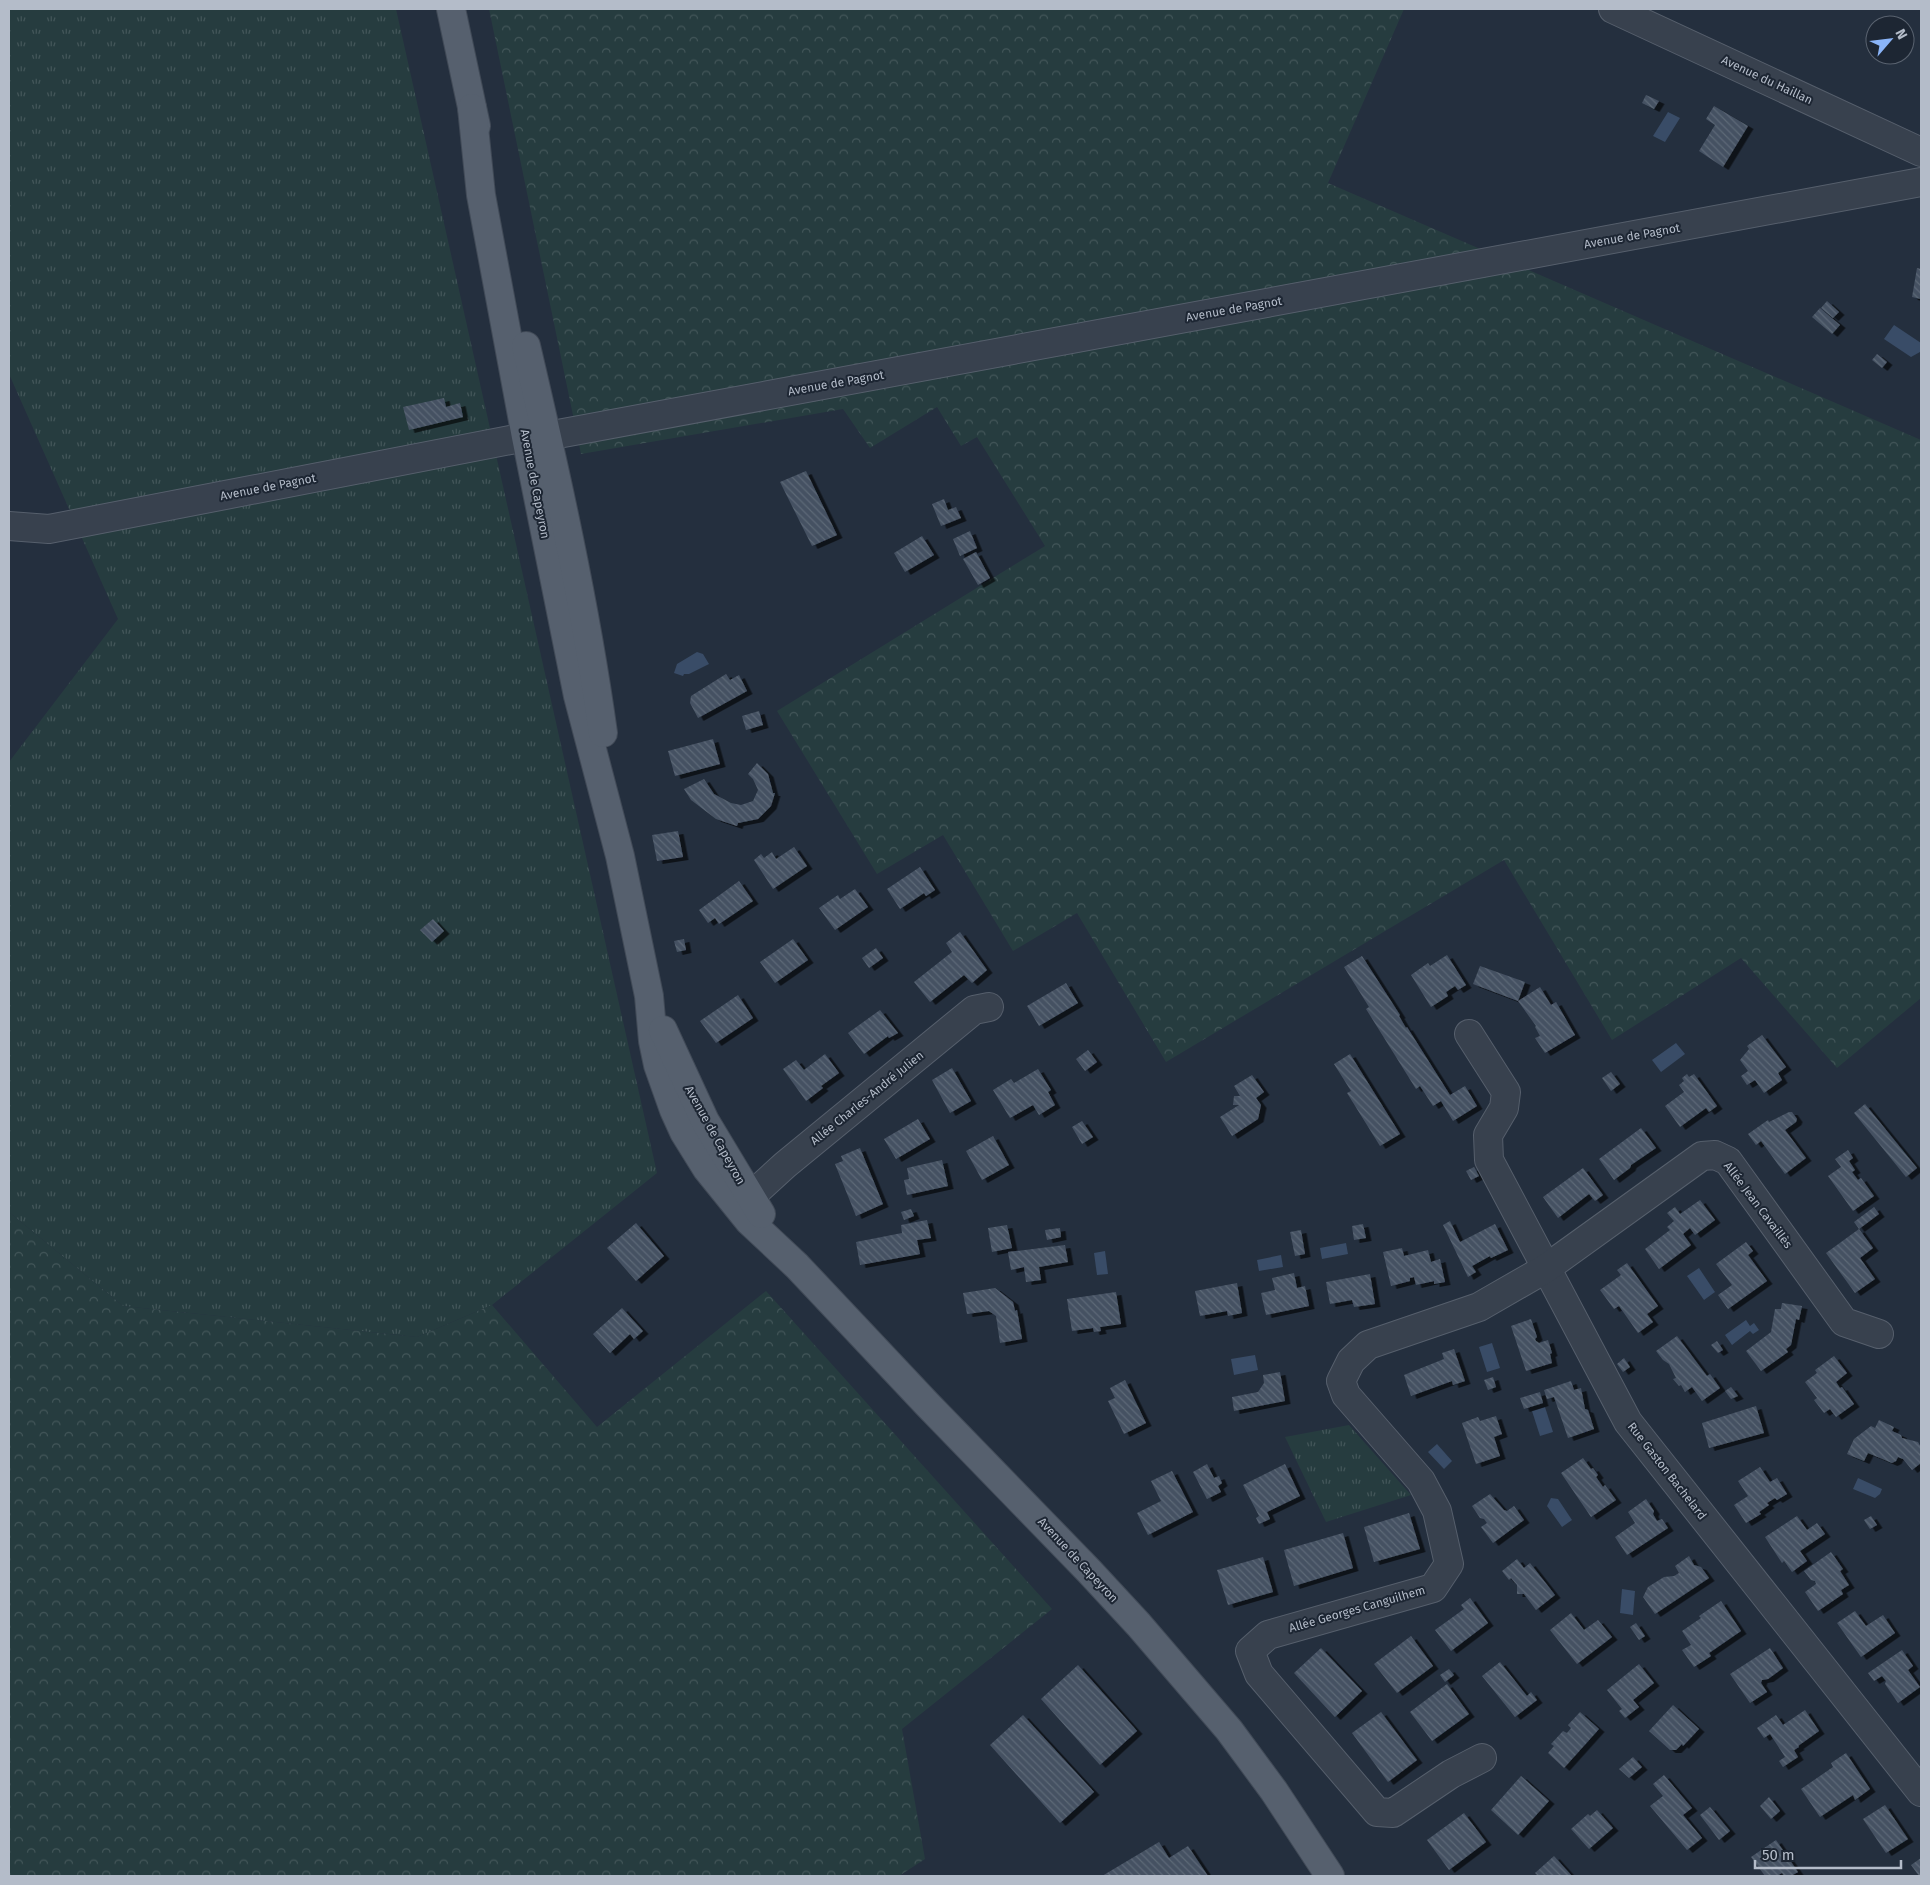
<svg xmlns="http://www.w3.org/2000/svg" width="1930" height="1885" font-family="'Fira Sans',sans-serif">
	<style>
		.grass { fill: url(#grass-tufts) }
		.forest { fill: url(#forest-crowns) }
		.water { fill: #394c67 }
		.building { fill: url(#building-back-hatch); filter: url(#shadow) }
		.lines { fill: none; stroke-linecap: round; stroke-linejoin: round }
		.minor-casing { stroke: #565f6c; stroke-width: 30 }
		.major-casing { stroke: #414a57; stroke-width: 30 }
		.minor { stroke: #38414e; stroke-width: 28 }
		.major { stroke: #56606e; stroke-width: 28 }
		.labels { text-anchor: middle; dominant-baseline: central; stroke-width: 4; stroke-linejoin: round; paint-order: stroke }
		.street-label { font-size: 12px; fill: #b4bcc9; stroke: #1d2633 }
	</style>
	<defs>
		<pattern id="grass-tufts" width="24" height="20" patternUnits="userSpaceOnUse" patternTransform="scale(1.25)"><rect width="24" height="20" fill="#263c3f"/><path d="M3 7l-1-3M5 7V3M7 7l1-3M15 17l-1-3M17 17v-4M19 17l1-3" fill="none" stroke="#435659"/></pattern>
		<pattern id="forest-crowns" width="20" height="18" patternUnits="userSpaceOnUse" patternTransform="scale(1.25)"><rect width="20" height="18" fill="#263c3f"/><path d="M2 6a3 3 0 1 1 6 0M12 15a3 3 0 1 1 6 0" fill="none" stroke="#435659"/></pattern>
		<pattern id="building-back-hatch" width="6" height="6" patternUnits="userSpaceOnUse" patternTransform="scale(1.25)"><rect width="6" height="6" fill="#455162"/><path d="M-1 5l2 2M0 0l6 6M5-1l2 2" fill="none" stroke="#5d6877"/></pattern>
		<filter id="shadow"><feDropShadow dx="5.5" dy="3" stdDeviation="0" flood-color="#0009"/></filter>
	</defs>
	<rect width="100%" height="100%" fill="#242f3e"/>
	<g class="grass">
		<path d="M9,9H396L657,1173L492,1305L417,1337L123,1306L9,1212V762L118,619L9,374Z"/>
		<path d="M1349,1425L1411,1495L1326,1522L1285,1437Z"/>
	</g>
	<g class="forest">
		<path d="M489,9H1404L1328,183L1921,440V998L1837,1068L1741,958L1612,1040L1504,860L1166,1062L1077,913L1013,951L943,835L877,874L777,711L1045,546L977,437L961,446L937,407L870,448L843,409L581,454Z"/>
		<path d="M9,1212L123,1306L417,1337L492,1305L597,1427L766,1291L1052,1609L902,1729L925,1859L899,1876H9Z"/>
	</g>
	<g class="water">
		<path d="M1668,112L1680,118L1665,142L1653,136Z"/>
		<path d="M1894,325L1921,343L1920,352L1911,357L1884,339Z"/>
		<path d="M697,652L703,654L709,664L689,674H684L683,676L674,673L677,664Z"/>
		<path d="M1676,1043L1685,1054L1661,1072L1652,1060Z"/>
		<path d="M1346,1243L1348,1254L1322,1259L1320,1248Z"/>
		<path d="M1105,1251L1108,1274L1097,1275L1094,1253Z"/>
		<path d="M1281,1255L1283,1267L1259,1271L1257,1260Z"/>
		<path d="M1699,1268L1715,1292L1704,1300L1687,1276Z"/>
		<path d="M1746,1320L1750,1326L1754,1323L1759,1330L1753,1334L1750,1331L1732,1345L1725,1335Z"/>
		<path d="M1492,1343L1500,1368L1487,1372L1479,1347Z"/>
		<path d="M1255,1355L1258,1370L1234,1375L1231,1359Z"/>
		<path d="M1545,1407L1553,1432L1540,1436L1532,1411Z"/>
		<path d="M1437,1444L1452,1461L1444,1469L1428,1452Z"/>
		<path d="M1858,1478L1882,1489L1880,1494L1875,1498L1853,1489Z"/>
		<path d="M1551,1498L1558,1499L1572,1520L1562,1527L1547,1506Z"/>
		<path d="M1622,1589L1635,1591L1633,1615L1620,1613Z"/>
	</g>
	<g class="building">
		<path d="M1646,95L1659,101L1654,109L1642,103Z"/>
		<path d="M1714,106L1748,126L1723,167L1699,151L1715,125L1706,119Z"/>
		<path d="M1917,268L1921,269V299L1912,297Z"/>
		<path d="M1827,301L1839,312L1833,318L1821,308Z"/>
		<path d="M1820,308L1840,325L1832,334L1812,317Z"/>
		<path d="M1877,354L1887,362L1882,368L1872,360Z"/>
		<path d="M444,398L446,407L460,403L463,417L409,430L403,407Z"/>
		<path d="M806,471L837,535L812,546L780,482Z"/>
		<path d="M944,499L948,510L956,507L961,518L941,526L932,504Z"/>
		<path d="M970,531L977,548L960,556L953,539Z"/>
		<path d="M922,536L934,555L905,572L894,553Z"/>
		<path d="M976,552L990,578L978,585L963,559Z"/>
		<path d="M726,674L730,680L739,675L747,691L698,718L690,703L691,696Z"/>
		<path d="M759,711L763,725L746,730L742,716Z"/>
		<path d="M713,739L720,764L675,776L668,751Z"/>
		<path d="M757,763L768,774L773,793H775L771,806L758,819L738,823L737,826L716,819L691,800L684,789L704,779L714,794L731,803L741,805L753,801L758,790L753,779L748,774Z"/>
		<path d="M678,831L683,857L657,861L652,835Z"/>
		<path d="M794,847L807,866L773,889L754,860L761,854L764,858L772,852L776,859Z"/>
		<path d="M920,867L935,890L926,896L924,893L900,909L887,889Z"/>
		<path d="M739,881L753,901L719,924L715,918L708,923L699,910Z"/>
		<path d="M855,889L868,907L835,930L819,908L838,895L840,899Z"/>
		<path d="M433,919L444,931L432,942L420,930Z"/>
		<path d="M960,932L987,970L972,983L964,975L930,1002L914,982L952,952L946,943Z"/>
		<path d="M684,939L686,950L677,952L674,941Z"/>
		<path d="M793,939L808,960L775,983L760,962Z"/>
		<path d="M876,948L883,958L869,968L862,958Z"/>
		<path d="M1447,955L1466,985L1458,990L1455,986L1446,992L1448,996L1431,1007L1411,975L1428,963L1430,966Z"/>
		<path d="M1362,956L1400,1015L1399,1016L1406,1028L1407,1027L1450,1095L1465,1086L1477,1106L1453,1121L1441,1101L1433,1106L1420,1086L1416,1089L1366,1009L1369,1007L1344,967Z"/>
		<path d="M1480,966L1525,982L1518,1001L1473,984Z"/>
		<path d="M1066,983L1078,1003L1039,1026L1027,1006Z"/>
		<path d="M1540,987L1551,1005L1556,1002L1575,1035L1545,1053L1535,1038L1540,1036L1535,1027L1536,1026L1518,1001Z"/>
		<path d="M738,995L753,1018L716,1043L700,1021Z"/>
		<path d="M880,1010L898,1033L889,1038L888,1036L864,1054L848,1033Z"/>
		<path d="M1762,1035L1786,1067L1778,1073L1782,1080L1764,1093L1755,1080L1747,1085L1741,1076L1748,1071L1740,1060L1749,1049L1747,1046Z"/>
		<path d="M1088,1050L1097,1062L1085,1071L1076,1059Z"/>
		<path d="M825,1054L839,1073L821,1086L823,1088L806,1101L783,1069L796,1060L804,1070Z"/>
		<path d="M1350,1054L1400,1134L1380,1146L1347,1093L1351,1091L1334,1064Z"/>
		<path d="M952,1068L971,1101L950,1113L932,1080Z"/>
		<path d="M1038,1069L1051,1090L1048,1092L1055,1105L1039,1115L1033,1105L1010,1118L993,1090L1011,1079L1014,1083Z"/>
		<path d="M1611,1072L1620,1084L1611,1091L1602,1078Z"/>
		<path d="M1687,1074L1689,1077L1694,1074L1717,1106L1709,1112L1706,1108L1680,1127L1665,1106L1684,1092L1679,1085L1684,1081L1682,1078Z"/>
		<path d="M1252,1075L1264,1092L1256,1098L1261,1105L1258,1119L1232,1136L1220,1117L1239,1105H1233L1234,1096H1240L1234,1086Z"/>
		<path d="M1865,1104L1917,1168L1906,1177L1854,1113Z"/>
		<path d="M1789,1112H1792L1797,1119L1796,1122L1785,1130L1806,1158L1785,1174L1761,1141L1756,1145L1748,1134L1768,1120L1769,1122Z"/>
		<path d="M918,1119L930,1139L896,1159L884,1139Z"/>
		<path d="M1082,1121L1093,1137L1082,1144L1072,1127Z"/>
		<path d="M1641,1128L1656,1148L1631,1165L1630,1168L1614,1180L1599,1159Z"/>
		<path d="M993,1136L1009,1165L982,1180L966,1151Z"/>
		<path d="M860,1148L883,1204L856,1216L835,1164L843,1161L841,1156Z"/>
		<path d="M1848,1150L1853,1158L1849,1161L1855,1170L1852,1172L1858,1180L1861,1178L1874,1196L1853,1211L1828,1176L1841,1167L1835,1159Z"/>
		<path d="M942,1160L948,1186L907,1195L904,1180L909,1179L907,1168Z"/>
		<path d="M1474,1167L1479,1176L1471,1180L1466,1171Z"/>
		<path d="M1583,1168L1603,1195L1595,1201L1589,1194L1558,1218L1543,1197Z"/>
		<path d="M1700,1200L1715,1220L1695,1235L1690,1228L1683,1234L1691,1245L1659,1269L1645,1249L1670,1230L1667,1227L1674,1221L1667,1213L1675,1207L1680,1214Z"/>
		<path d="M1874,1207L1879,1214L1859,1229L1873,1248L1860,1258L1875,1279L1855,1293L1826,1253L1859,1229L1854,1222Z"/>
		<path d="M911,1209L914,1216L904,1220L901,1212Z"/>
		<path d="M927,1220L931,1238L917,1240L920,1254L860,1265L856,1242L902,1233L901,1225Z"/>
		<path d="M1450,1221L1460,1242L1495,1224L1508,1250L1491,1258L1490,1256L1472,1266L1476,1272L1468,1277L1443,1225Z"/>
		<path d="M636,1223L664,1256L636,1281L607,1248Z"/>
		<path d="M1363,1224L1366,1238L1354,1240L1352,1226Z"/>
		<path d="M1007,1225L1012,1248L992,1252L988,1228Z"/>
		<path d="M1060,1228L1061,1237L1047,1240L1045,1230Z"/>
		<path d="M1301,1230L1305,1254L1295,1256L1290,1232Z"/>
		<path d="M1746,1242L1753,1251L1748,1255L1767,1281L1728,1309L1718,1295L1732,1285L1716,1264Z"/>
		<path d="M1065,1245L1068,1262L1039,1267L1041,1280L1026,1282L1024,1267L1011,1270L1008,1252Z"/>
		<path d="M1402,1248L1404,1256L1428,1250L1431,1262L1440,1259L1445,1282L1434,1284V1281L1416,1285L1414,1277L1410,1278V1281L1391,1286L1383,1252Z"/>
		<path d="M1627,1263L1658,1306L1647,1314L1653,1322L1638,1333L1619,1306L1614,1309L1600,1290L1621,1275L1617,1270Z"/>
		<path d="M1294,1273L1297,1288L1305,1286L1309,1306L1266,1315L1261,1293L1275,1290L1272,1278Z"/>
		<path d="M1370,1274L1375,1304L1354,1307L1352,1300L1330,1304L1326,1282Z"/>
		<path d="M1237,1283L1242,1313L1228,1316L1227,1311L1200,1316L1195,1291Z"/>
		<path d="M995,1288L1013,1302L1015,1311L1017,1310L1022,1339L1000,1343L996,1316L989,1311L967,1314L963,1293Z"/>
		<path d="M1116,1292L1121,1324L1100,1327L1101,1331L1094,1332L1093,1328L1072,1331L1067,1299Z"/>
		<path d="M1782,1303L1802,1306L1799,1320L1796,1319L1791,1345L1786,1349L1788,1352L1761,1371L1746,1351L1771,1332L1775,1309H1781Z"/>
		<path d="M622,1308L643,1331L634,1339L630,1334L610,1353L593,1334Z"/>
		<path d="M1531,1319L1537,1337L1535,1339L1536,1341L1539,1343L1548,1340L1552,1353L1550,1354L1552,1363L1526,1371L1511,1326Z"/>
		<path d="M1677,1336L1707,1376L1710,1374L1720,1388L1702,1401L1692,1387L1685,1392L1681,1385L1679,1386L1673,1379L1676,1378L1669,1364L1663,1360L1656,1351Z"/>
		<path d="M1717,1341L1723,1350L1718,1353L1711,1345Z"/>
		<path d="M1454,1349L1465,1381L1453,1385L1452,1381L1411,1396L1404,1375L1444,1359L1442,1353Z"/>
		<path d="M1834,1356L1847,1373L1836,1382L1840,1388L1842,1387L1854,1404L1836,1417L1830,1409L1824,1413L1814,1400L1817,1398L1805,1382L1817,1373L1815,1370Z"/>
		<path d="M1624,1358L1630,1367L1623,1372L1617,1364Z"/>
		<path d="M1280,1372L1285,1401L1234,1411L1232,1397L1258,1392L1264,1383L1263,1375Z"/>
		<path d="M1493,1377L1496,1387L1488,1390L1484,1380Z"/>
		<path d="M1125,1380L1146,1423L1124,1434L1108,1401L1115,1398L1110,1388Z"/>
		<path d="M1571,1381L1574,1390L1581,1388L1585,1409L1588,1410L1594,1429L1568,1438L1554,1397L1547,1399L1544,1390Z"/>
		<path d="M1731,1387L1738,1396L1731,1399L1725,1391Z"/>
		<path d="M1540,1392L1543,1403L1524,1409L1520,1398Z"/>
		<path d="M1756,1406L1764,1433L1709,1448L1702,1423Z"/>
		<path d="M1496,1416L1502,1434L1494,1437L1500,1456L1476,1464L1462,1423L1478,1417L1480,1421Z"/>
		<path d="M1879,1420L1894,1427L1892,1431L1901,1435L1902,1438L1918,1442L1921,1447V1463L1912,1470L1903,1459L1898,1457L1896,1461L1892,1463L1868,1453L1864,1461L1847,1454L1854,1439L1871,1426L1875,1428Z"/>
		<path d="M1583,1458L1591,1469L1593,1468L1598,1475L1596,1477L1603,1487L1605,1485L1616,1500L1591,1517L1561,1473Z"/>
		<path d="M1207,1464L1214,1478L1219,1476L1222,1483L1218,1486L1221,1492L1207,1499L1193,1472Z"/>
		<path d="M1285,1464L1300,1496L1267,1512L1270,1519L1259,1524L1256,1518L1259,1516L1243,1485Z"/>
		<path d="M1760,1467L1770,1482L1777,1478L1787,1494L1777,1500L1775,1498L1767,1503L1769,1505L1759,1512L1761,1514L1746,1523L1734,1505L1748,1496L1738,1481Z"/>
		<path d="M1172,1471L1193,1512L1148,1535L1137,1513L1161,1501L1151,1481Z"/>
		<path d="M1490,1494L1504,1510L1507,1511L1514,1506L1524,1520L1493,1543L1481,1527L1487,1523L1484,1519L1480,1518L1472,1506Z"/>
		<path d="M1646,1499L1654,1511L1653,1514L1657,1521L1662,1519L1668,1528L1627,1555L1615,1537L1635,1523L1628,1512Z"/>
		<path d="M1409,1513L1420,1549L1374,1562L1364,1527Z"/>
		<path d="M1797,1516L1807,1530L1817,1523L1825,1534L1800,1551L1807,1561L1792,1572L1784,1561L1782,1563L1765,1537Z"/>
		<path d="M1871,1516L1877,1525L1870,1529L1864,1520Z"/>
		<path d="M1343,1533L1353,1568L1294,1586L1284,1550Z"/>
		<path d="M1831,1552L1843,1569L1840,1571L1849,1585L1841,1590L1843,1594L1818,1611L1805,1592L1816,1584L1815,1581L1811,1580L1804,1571Z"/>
		<path d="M1689,1556L1694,1565L1701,1567L1709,1578L1655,1614L1643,1597L1648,1587L1664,1577L1674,1576L1679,1573L1675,1566Z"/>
		<path d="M1263,1557L1273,1592L1228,1605L1217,1570Z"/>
		<path d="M1517,1559L1524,1568L1530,1563L1555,1595L1536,1610L1524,1594H1517V1585L1511,1578L1509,1580L1502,1571Z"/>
		<path d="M1470,1598L1488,1623L1451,1651L1435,1630L1464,1609L1461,1605Z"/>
		<path d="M1721,1601L1741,1631L1709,1653L1711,1656L1694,1667L1682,1650L1691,1645L1682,1631L1701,1618L1699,1616Z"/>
		<path d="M1855,1611L1866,1626L1883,1615L1895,1633L1861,1657L1837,1623Z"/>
		<path d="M1571,1613L1584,1630L1598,1620L1612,1637L1577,1664L1550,1630Z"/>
		<path d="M1636,1623L1645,1636L1639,1640L1630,1627Z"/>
		<path d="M1411,1636L1433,1666L1397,1693L1374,1664Z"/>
		<path d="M1321,1648L1362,1691L1335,1717L1294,1673Z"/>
		<path d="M1770,1648L1783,1668L1768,1679L1762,1680L1761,1683L1767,1692L1750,1703L1730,1674Z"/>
		<path d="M1902,1650L1913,1666L1908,1670L1920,1687L1898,1703L1885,1684L1886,1681L1882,1676L1874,1681L1868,1673Z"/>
		<path d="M1500,1662L1527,1696L1531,1692L1537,1700L1515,1717L1482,1676Z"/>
		<path d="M1639,1664L1654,1683L1633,1700L1639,1707L1625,1718L1619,1711L1622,1709L1607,1690Z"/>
		<path d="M1078,1665L1137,1731L1100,1765L1041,1699Z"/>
		<path d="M1449,1669L1454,1675L1445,1682L1440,1675Z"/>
		<path d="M1447,1684L1469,1714L1432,1741L1410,1712Z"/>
		<path d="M1673,1705L1699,1729L1683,1746L1682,1744L1676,1750H1670L1649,1731Z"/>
		<path d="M1805,1710L1819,1731L1798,1746L1799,1747L1794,1750L1798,1757L1783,1767L1779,1761L1785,1757L1770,1734L1764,1738L1757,1728L1776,1715L1783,1725Z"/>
		<path d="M1381,1712L1417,1760L1388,1782L1352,1733Z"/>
		<path d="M1580,1712L1599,1729L1564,1768L1548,1753L1554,1746L1551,1744L1563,1731L1567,1733L1571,1728L1568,1725Z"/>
		<path d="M1023,1715L1094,1792L1060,1823L990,1745Z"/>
		<path d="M1846,1753L1870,1789L1855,1800L1853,1795L1820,1817L1801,1789L1833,1767L1831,1763Z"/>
		<path d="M1633,1757L1642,1767L1629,1778L1619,1769Z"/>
		<path d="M1664,1775L1692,1808L1683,1815L1702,1838L1687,1850L1650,1806L1663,1796L1653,1784Z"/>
		<path d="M1521,1776L1549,1801L1518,1835L1491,1810Z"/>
		<path d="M1769,1797L1780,1811L1771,1819L1760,1806Z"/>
		<path d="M1885,1805L1908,1839L1886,1853L1863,1819Z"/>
		<path d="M1710,1807L1730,1831L1719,1840L1700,1815Z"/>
		<path d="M1597,1810L1613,1828L1589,1849L1571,1829L1588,1814L1590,1816Z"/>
		<path d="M1464,1813L1486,1842L1449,1870L1427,1840Z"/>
		<path d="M1776,1840L1798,1872L1791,1876H1784L1782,1873L1777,1876H1765L1751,1857Z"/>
		<path d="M1159,1842L1169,1858L1188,1846L1208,1876H1102Z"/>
		<path d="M1554,1856L1572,1876H1538L1535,1873Z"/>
		<path d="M1921,1858V1876H1919L1911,1865Z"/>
	</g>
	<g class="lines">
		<g class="minor-casing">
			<g id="minor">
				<path d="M1613,9L1921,152"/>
				<path d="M547,436L1921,182"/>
				<path d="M9,526L49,529L526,437"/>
				<path d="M1469,1034L1506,1092L1504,1108L1488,1135L1489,1160L1628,1422L1921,1792"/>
				<path d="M750,1197L785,1165L974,1010L989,1007"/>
				<path d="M1482,1758L1451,1774L1393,1813L1377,1812L1259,1674L1250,1651L1268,1635L1433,1588L1449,1564L1437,1511L1421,1481L1346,1395L1341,1381L1351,1361L1368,1345L1479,1307L1545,1269L1702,1156L1715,1155L1728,1161L1844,1322L1879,1334"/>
			</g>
		</g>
		<g class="major-casing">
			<g id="major">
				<path d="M451,9L476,126"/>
				<path d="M472,108L481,195L526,437L578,696L620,856L649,996L653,1041L658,1065L674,1110L684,1132L707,1169L749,1221L797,1266L927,1404L1089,1571L1139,1625L1229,1730L1274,1791L1330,1876"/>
				<path d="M526,346C556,474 585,603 603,733"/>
				<path d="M663,1030L705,1121L761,1214"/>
			</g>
		</g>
		<use href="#minor" class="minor"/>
		<use href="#major" class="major"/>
	</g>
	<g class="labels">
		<g class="street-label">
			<text transform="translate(1767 80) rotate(25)">Avenue du Haillan</text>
			<text transform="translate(1632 236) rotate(-10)">Avenue de Pagnot</text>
			<text transform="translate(1234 309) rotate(-10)">Avenue de Pagnot</text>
			<text transform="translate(836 383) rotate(-10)">Avenue de Pagnot</text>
			<text transform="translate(535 484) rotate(79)">Avenue de Capeyron</text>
			<text transform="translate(268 487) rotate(-11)">Avenue de Pagnot</text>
			<text transform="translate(867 1098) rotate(-39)">Allée Charles-André Julien</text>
			<text transform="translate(715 1135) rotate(61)">Avenue de Capeyron</text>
			<text transform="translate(1758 1205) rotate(53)">Allée Jean Cavaillès</text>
			<text transform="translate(1667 1471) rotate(52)">Rue Gaston Bachelard</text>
			<text transform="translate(1078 1560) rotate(47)">Avenue de Capeyron</text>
			<text transform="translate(1357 1609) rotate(-16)">Allée Georges Canguilhem</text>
		</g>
	</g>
	<rect width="1930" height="1885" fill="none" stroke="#b4bcc9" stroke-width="20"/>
	<g transform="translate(1890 40) rotate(62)"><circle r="24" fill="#1d2633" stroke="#59626f"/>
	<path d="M0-4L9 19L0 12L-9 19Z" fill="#8ab4f8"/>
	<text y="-8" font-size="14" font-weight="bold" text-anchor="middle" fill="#b4bcc9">N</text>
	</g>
	<path d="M1755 1860v8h146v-8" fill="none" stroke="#b4bcc9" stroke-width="2.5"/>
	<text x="1762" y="1860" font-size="15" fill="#b4bcc9" stroke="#1d2633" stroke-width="4" paint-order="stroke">50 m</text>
</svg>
